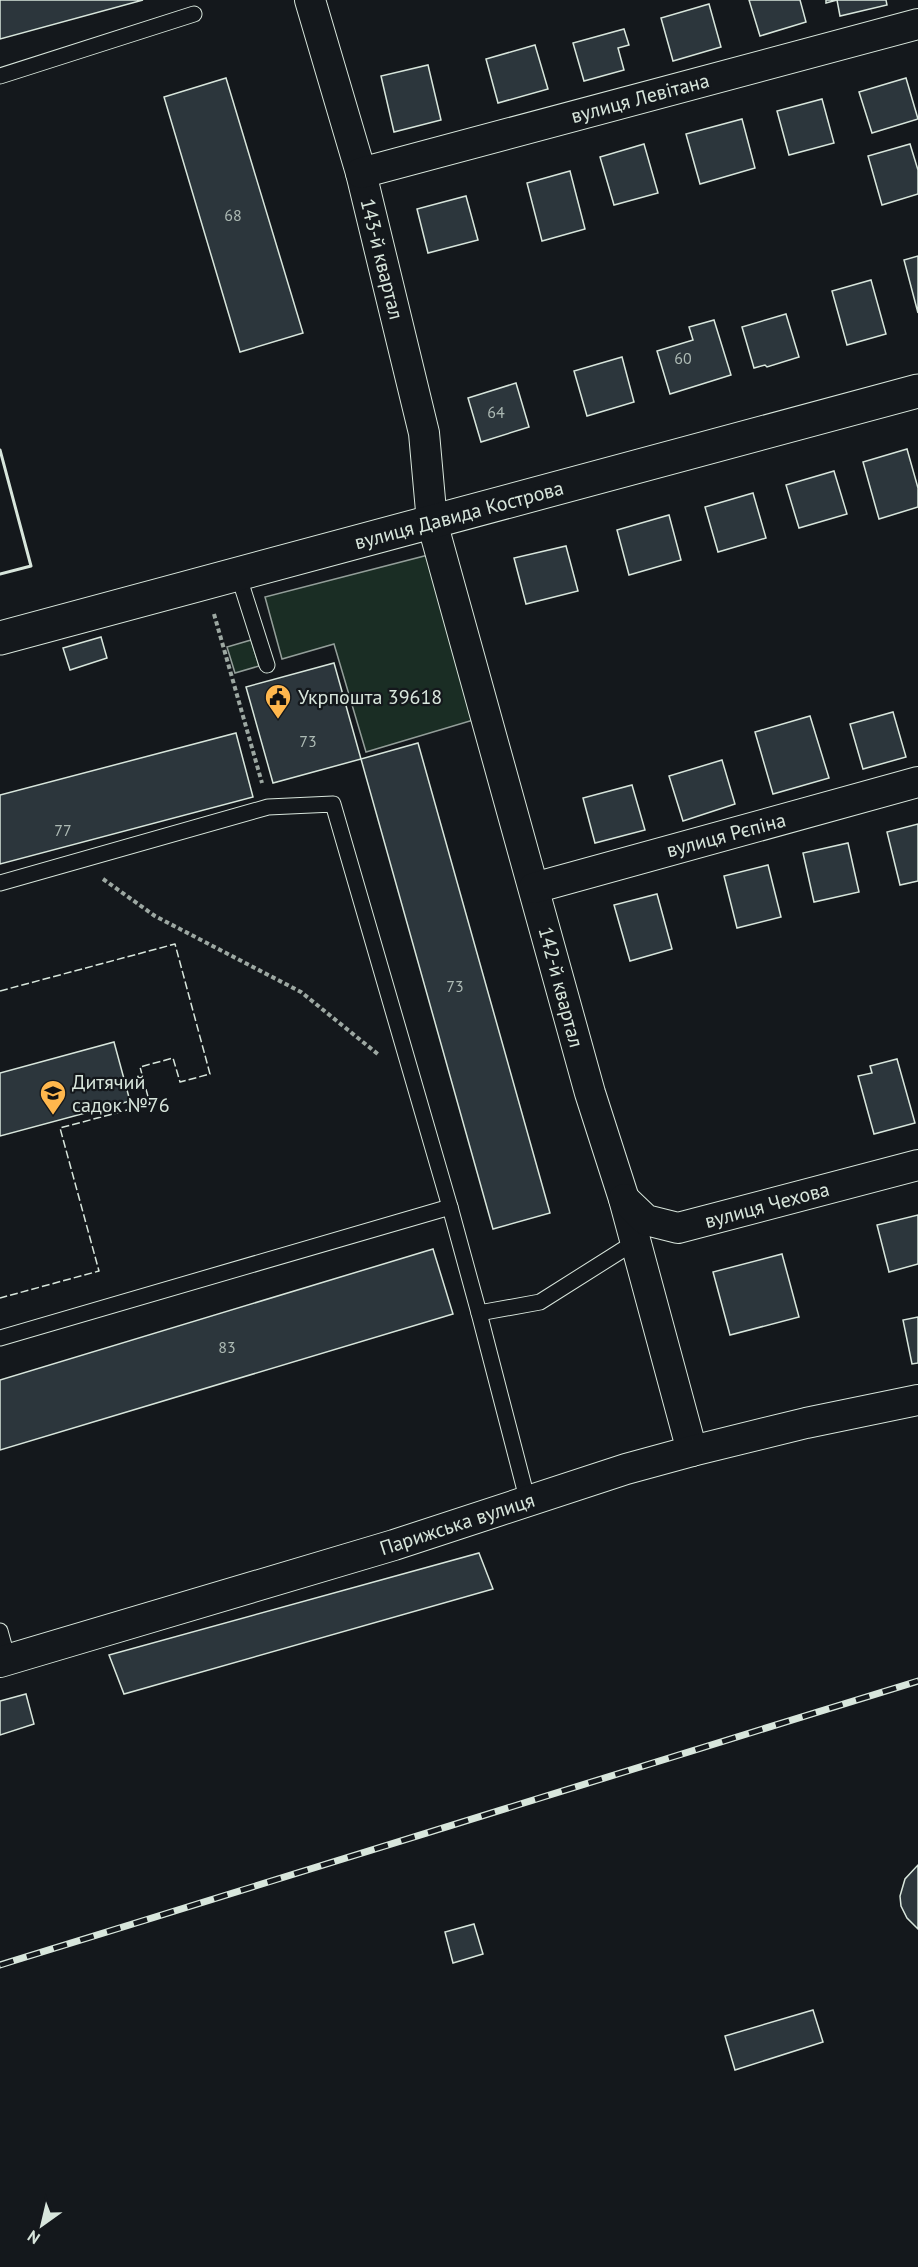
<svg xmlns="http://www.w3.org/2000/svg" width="918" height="2267" font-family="'PT Sans',sans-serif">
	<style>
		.green { fill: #1a2d24; stroke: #939e99; stroke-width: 1.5 }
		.building { fill: #2c363c; stroke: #d8e6dc; stroke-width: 1.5 }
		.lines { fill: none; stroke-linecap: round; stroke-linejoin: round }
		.lane-casing { stroke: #d8e6dc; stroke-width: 17 }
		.street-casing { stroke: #d8e6dc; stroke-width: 32 }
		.secondary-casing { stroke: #d8e6dc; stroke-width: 35 }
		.path { stroke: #9da8a2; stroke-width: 4; stroke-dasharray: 4.5 3; stroke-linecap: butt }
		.lane { stroke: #14181c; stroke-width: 15 }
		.street { stroke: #14181c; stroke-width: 30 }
		.secondary { stroke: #14181c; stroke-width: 33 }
		.rail-casing { stroke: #d8e6dc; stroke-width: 7 }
		.rail { stroke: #14181c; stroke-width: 4.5; stroke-dasharray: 14; stroke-linecap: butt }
		.fence { stroke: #d8e6dc; stroke-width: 1.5; stroke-dasharray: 8 3; stroke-linecap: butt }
		.wall { stroke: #d8e6dc; stroke-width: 3 }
		.labels { text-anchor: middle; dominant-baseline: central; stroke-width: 4.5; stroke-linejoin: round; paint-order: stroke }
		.number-label { font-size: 16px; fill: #adbab4 }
		.street-label { font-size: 20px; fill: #d8e6dc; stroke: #14181c }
		.poi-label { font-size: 20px; fill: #d8e6dc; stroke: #14181c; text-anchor: start }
	</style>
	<rect width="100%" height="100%" fill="#14181c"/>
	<g class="green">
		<path d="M436,553L480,718L366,752L334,644L282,659L265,597Z"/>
		<path d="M251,640L259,666L235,673L227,647Z"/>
	</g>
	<g class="building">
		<path d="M0,0H143L0,39Z"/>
		<path d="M749,0H800L806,22L760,36Z"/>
		<path d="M826,0H886L887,5L840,16L837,0L826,3Z"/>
		<path d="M709,4L721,47L673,61L661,18Z"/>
		<path d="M624,29L629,45L618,48L624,70L584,81L573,43Z"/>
		<path d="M535,45L548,89L498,103L486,59Z"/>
		<path d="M428,65L441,120L394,132L381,76Z"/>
		<path d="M226,78L303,333L240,352L164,97Z"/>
		<path d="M906,78L918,119L872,133L859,92Z"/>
		<path d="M822,99L834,143L789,155L777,111Z"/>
		<path d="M742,119L755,168L700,184L686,134Z"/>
		<path d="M644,144L658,193L614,205L600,157Z"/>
		<path d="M910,144L918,170V194L882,205L868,156Z"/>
		<path d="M570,171L585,229L542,241L527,183Z"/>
		<path d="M466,196L478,240L428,253L417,209Z"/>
		<path d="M918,256V313L904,260Z"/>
		<path d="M871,280L886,334L847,345L832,291Z"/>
		<path d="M786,314L799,357L767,367L765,365L754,368L742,327Z"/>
		<path d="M714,320L731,375L670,394L657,351L693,340L689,327Z"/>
		<path d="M622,357L634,402L587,416L574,371Z"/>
		<path d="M516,383L529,427L481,442L468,398Z"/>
		<path d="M907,449L918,488V507L879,519L863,462Z"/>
		<path d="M834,471L847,514L799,528L786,485Z"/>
		<path d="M753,493L766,538L718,552L705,507Z"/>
		<path d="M669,515L681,560L629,575L617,530Z"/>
		<path d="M566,546L578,591L526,604L514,558Z"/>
		<path d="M101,637L107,658L70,670L63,648Z"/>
		<path d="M334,663L361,759L273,783L246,687Z"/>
		<path d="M893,712L906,757L863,769L850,724Z"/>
		<path d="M810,716L829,778L773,794L755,732Z"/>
		<path d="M236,733L253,797L0,864V795Z"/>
		<path d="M418,743L550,1213L493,1229L361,759Z"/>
		<path d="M722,760L735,804L683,821L669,776Z"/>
		<path d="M632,785L645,830L595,843L583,798Z"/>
		<path d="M918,824V881L900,885L887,832Z"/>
		<path d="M848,843L859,892L814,902L803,853Z"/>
		<path d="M768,865L781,917L737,928L724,876Z"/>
		<path d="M657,894L672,949L630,961L614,905Z"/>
		<path d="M114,1042L130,1101L0,1136V1073Z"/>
		<path d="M897,1059L915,1123L874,1134L858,1076L872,1073L870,1066Z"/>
		<path d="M918,1215V1264L889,1272L877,1225Z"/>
		<path d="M433,1249L453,1314L0,1450V1380Z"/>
		<path d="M782,1254L799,1317L730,1335L713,1272Z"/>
		<path d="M918,1317V1363L912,1364L903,1320Z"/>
		<path d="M479,1553L493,1589L124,1694L109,1655Z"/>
		<path d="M26,1694L34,1724L0,1735V1701Z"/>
		<path d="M918,1865V1929L907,1918L901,1906L900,1896L905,1879Z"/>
		<path d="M474,1924L483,1954L453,1963L445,1932Z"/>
		<path d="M813,2010L823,2042L735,2070L725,2036Z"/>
	</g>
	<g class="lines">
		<g class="lane-casing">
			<g id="lane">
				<path d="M0,76L194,14"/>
				<path d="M238,574L267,665"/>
				<path d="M0,883L268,807L333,804L450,1207"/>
				<path d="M479,1313L528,1502"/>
				<path d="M0,1338L450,1207L479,1313L540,1302L635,1242"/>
				<path d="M0,1631L8,1660"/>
			</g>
		</g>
		<g class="street-casing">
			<g id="street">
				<path d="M310,0L361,173L424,433L432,522L590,1093L624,1199L692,1451"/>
				<path d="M361,173L918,24"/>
				<path d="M534,888L918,782"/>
				<path d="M624,1199L646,1220L678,1228L918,1165"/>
				<path d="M0,1662L394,1545L626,1469L692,1451L806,1423L918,1400"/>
			</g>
		</g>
		<g class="secondary-casing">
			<path id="secondary" d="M0,638L918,391"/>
		</g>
		<g class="path">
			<path d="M214,614L262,783"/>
			<path d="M103,879L155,916L301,992L379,1055"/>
		</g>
		<use href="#lane" class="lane"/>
		<use href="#street" class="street"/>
		<use href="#secondary" class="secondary"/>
		<g class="rail-casing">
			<path id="rail" d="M0,1965L918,1681"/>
		</g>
		<use href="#rail" class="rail"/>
		<path class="fence" d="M0,991L175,944L210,1074L180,1082L173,1058L140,1067L150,1104L60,1128L99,1271L0,1298"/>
		<path class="wall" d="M0,450L31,566L0,574"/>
	</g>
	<defs>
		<g id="civic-pin" transform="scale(1.35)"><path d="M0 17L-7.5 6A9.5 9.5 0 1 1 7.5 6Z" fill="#ffb74d" stroke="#14181c"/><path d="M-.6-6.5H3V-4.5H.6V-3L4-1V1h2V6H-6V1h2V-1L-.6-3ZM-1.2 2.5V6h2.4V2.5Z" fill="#111"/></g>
		<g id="school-pin" transform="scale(1.35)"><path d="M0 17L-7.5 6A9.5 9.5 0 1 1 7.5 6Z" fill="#ffb74d" stroke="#14181c"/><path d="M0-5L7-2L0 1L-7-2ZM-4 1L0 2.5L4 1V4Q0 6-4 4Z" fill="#111"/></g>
	</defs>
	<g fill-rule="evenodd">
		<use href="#civic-pin" x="278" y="697"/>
		<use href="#school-pin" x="53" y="1093"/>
	</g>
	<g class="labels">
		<g class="number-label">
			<text x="233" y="215">68</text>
			<text x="683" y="358">60</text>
			<text x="496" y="412">64</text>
			<text x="308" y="741">73</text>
			<text x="63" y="830">77</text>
			<text x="455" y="986">73</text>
			<text x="227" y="1347">83</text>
		</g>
		<g class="street-label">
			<text transform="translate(640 98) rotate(-15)">вулиця Левітана</text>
			<text transform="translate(382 259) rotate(76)">143-й квартал</text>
			<text transform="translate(459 515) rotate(-15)">вулиця Давида Кострова</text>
			<text transform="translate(726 835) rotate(-15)">вулиця Рєпіна</text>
			<text transform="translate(561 987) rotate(75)">142-й квартал</text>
			<text transform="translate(767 1205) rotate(-15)">вулиця Чехова</text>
			<text transform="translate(457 1524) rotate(-18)">Парижська вулиця</text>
		</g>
		<g class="poi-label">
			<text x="298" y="697">Укрпошта 39618</text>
			<text x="72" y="1082">Дитячий<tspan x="72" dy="23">садок №76</tspan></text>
		</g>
	</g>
	<g transform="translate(42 2225) rotate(214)" stroke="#14181c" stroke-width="4.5" paint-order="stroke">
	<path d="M0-4.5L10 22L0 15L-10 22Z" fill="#d8e6dc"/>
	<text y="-9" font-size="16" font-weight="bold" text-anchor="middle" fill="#d8e6dc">N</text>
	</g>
</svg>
